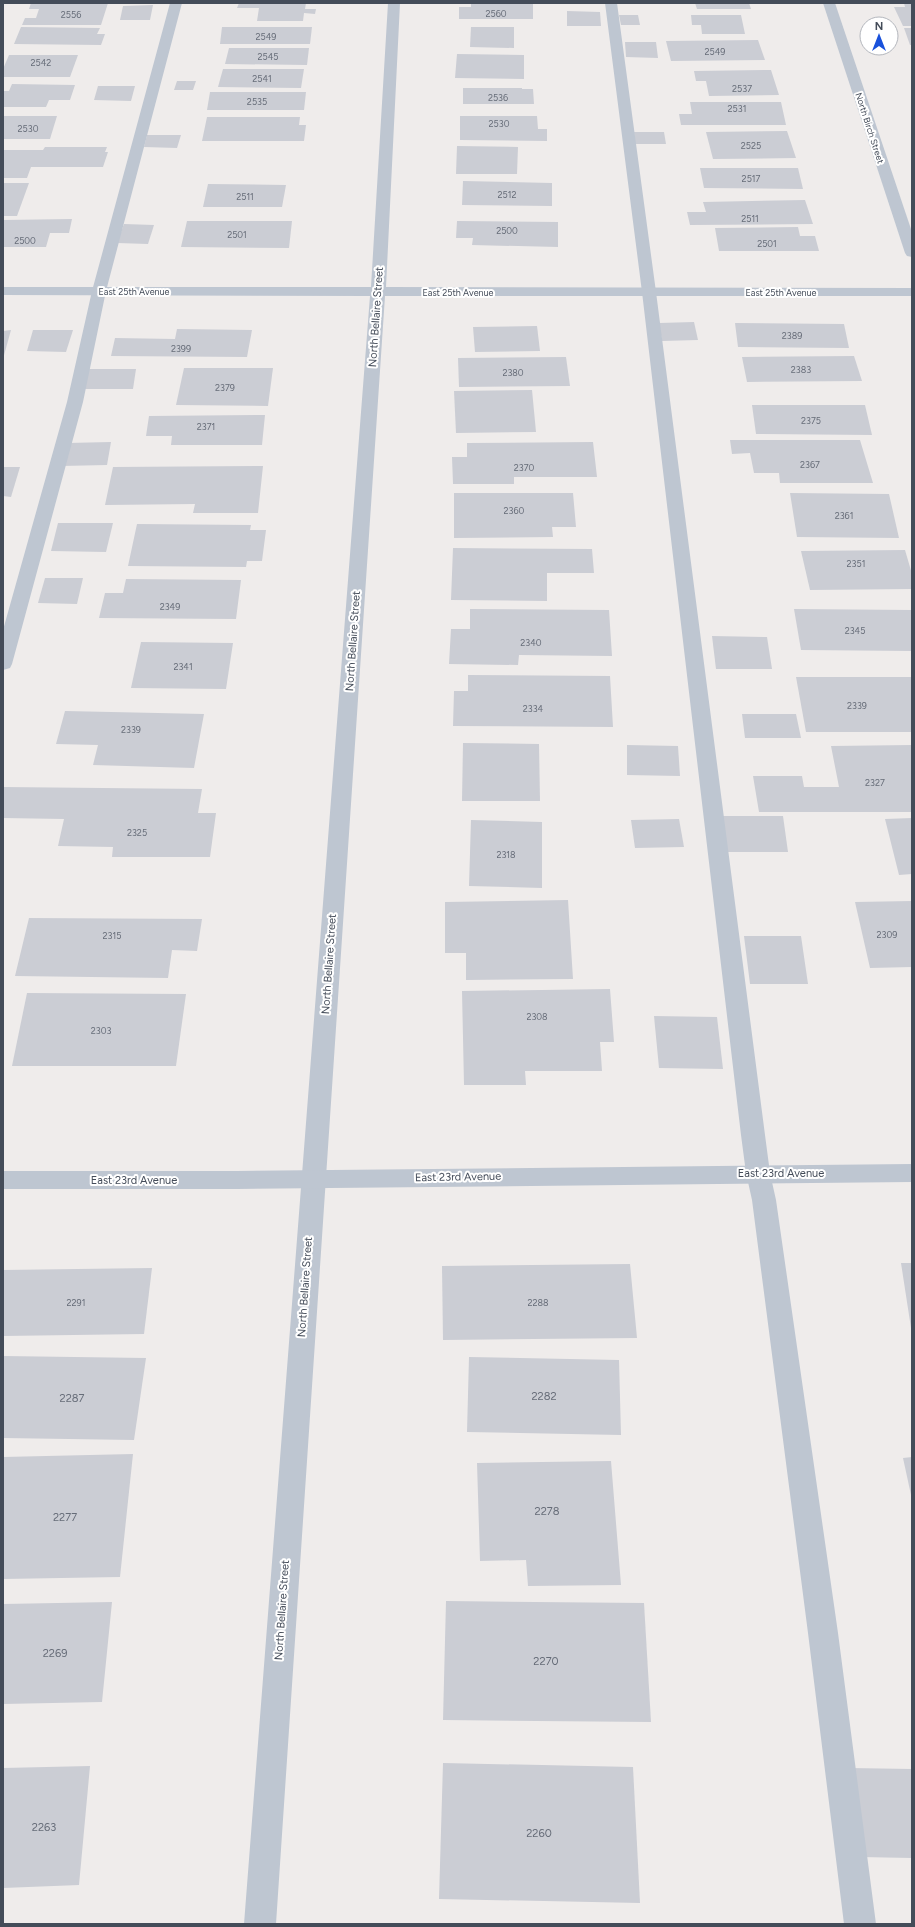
<svg xmlns="http://www.w3.org/2000/svg" width="915" height="1927" font-family="Figtree,sans-serif">
	<style>
		.building { fill: #cbcdd4 }
		.lines { fill: none; stroke-linecap: round; stroke-linejoin: round }
		.service { fill: #bec6d1; fill-rule: evenodd }
		.minor { fill: #bec6d1; fill-rule: evenodd }
		.tertiary { fill: #bec6d1; fill-rule: evenodd }
		.labels { text-anchor: middle; dominant-baseline: central; stroke-width: 4; stroke-linejoin: round; paint-order: stroke }
		.number-label { font-size: 9px; fill: #666c78 }
		.far-street-label { font-size: 9px; fill: #444c59; stroke: #fff }
		.street-label { font-size: 11px; fill: #444c59; stroke: #fff }
		.near-number-label { font-size: 11px; fill: #666c78 }
	</style>
	<rect width="100%" height="100%" fill="#efeceb"/>
	<g class="building">
		<path d="M31,3H108L101,25H22L25,18H36L39,9H29Z"/>
		<path d="M239,3H306L305,9H316L315,14L304,13L303,21H257L259,8H237Z"/>
		<path d="M471,3H533V19H459V7H471Z"/>
		<path d="M695,3H749L751,9H697Z"/>
		<path d="M904,3H912V26H903L894,7H905Z"/>
		<path d="M153,5L150,20H120L123,6Z"/>
		<path d="M567,11L600,12L601,26H567Z"/>
		<path d="M619,15H638L640,25H621Z"/>
		<path d="M691,15H741L745,34H702L701,25H692Z"/>
		<path d="M21,27L100,28L97,34H105L101,45L14,44Z"/>
		<path d="M222,27H312L310,44H220Z"/>
		<path d="M471,27H514V48L470,47Z"/>
		<path d="M904,28H912V45H910Z"/>
		<path d="M758,40L765,60L671,61L666,41Z"/>
		<path d="M625,42H656L658,58L626,57Z"/>
		<path d="M229,48H309L307,65L225,64Z"/>
		<path d="M457,54L524,55V79L455,78Z"/>
		<path d="M9,55H78L70,77H3V69Z"/>
		<path d="M223,69H304L301,88L218,87Z"/>
		<path d="M771,70L779,95L709,96L706,81H696L694,71Z"/>
		<path d="M177,81H196L193,90H174Z"/>
		<path d="M12,84L75,85L70,100H49L46,107H3V91H9Z"/>
		<path d="M98,86H135L131,101L94,100Z"/>
		<path d="M463,88H522V89H533L534,104H463Z"/>
		<path d="M210,92H306L304,110H207Z"/>
		<path d="M690,102H781L786,125H681L679,114H692Z"/>
		<path d="M3,116H57L50,139H3Z"/>
		<path d="M460,116H537L538,129H547V141L460,140Z"/>
		<path d="M207,117H300L299,125H306L304,141H202Z"/>
		<path d="M787,131L796,158L713,159L706,132Z"/>
		<path d="M634,132H664L666,144H635Z"/>
		<path d="M147,135H181L177,148L144,147Z"/>
		<path d="M457,146L518,147L517,174H456Z"/>
		<path d="M45,147H107L105,152H108L103,167H31L27,178H3V150H43Z"/>
		<path d="M700,168H798L803,189L704,188Z"/>
		<path d="M463,181L552,183V206L462,205Z"/>
		<path d="M3,183H29L17,216H3Z"/>
		<path d="M208,184L286,185L282,207H203Z"/>
		<path d="M805,200L813,224L690,225L687,212H706L703,202Z"/>
		<path d="M72,219L69,233H50L46,247H3V220Z"/>
		<path d="M187,221H292L289,248L181,247Z"/>
		<path d="M457,221L558,222V247L472,245L473,238H456Z"/>
		<path d="M124,224L154,225L148,244L117,243Z"/>
		<path d="M798,227L800,236H815L819,251H719L715,228Z"/>
		<path d="M694,322L698,340L662,341L659,323Z"/>
		<path d="M735,323L844,324L849,348L738,347Z"/>
		<path d="M537,326L540,351L475,352L473,327Z"/>
		<path d="M177,329L252,330L247,357L111,356L115,338L175,339Z"/>
		<path d="M11,330L3,359V331Z"/>
		<path d="M33,330H73L66,352L27,351Z"/>
		<path d="M854,356L862,381L747,382L742,357Z"/>
		<path d="M566,357L570,386L459,387L458,358Z"/>
		<path d="M184,368H273L268,406L176,405Z"/>
		<path d="M89,369H136L133,389H84Z"/>
		<path d="M532,390L536,432L456,433L454,391Z"/>
		<path d="M752,405H865L872,435L756,434Z"/>
		<path d="M265,415L262,445H171L172,436H146L149,416Z"/>
		<path d="M730,440H860L873,483H780L779,473H754L750,453L732,454Z"/>
		<path d="M111,442L107,465L61,466L67,443Z"/>
		<path d="M593,442L597,477H514V484H453L452,457H467V443Z"/>
		<path d="M263,466L258,513H193L195,504L105,505L113,467Z"/>
		<path d="M3,467H20L11,497L3,496Z"/>
		<path d="M454,493H573L576,527H552L553,537L454,538Z"/>
		<path d="M790,493L889,494L899,538L797,537Z"/>
		<path d="M58,523H113L106,552L51,551Z"/>
		<path d="M137,524L251,525L250,530H266L262,561H247L246,567L128,566Z"/>
		<path d="M453,548L592,549L594,573H547V601L451,600Z"/>
		<path d="M905,550L912,574V589L810,590L801,551Z"/>
		<path d="M45,578H83L77,604L38,603Z"/>
		<path d="M126,579L241,580L236,619L99,618L105,593H123Z"/>
		<path d="M470,609L609,610L612,656L519,655L518,665L449,664L451,629H470Z"/>
		<path d="M794,609L912,610V651L801,650Z"/>
		<path d="M712,636L767,637L772,669H716Z"/>
		<path d="M141,642L233,643L226,689L131,688Z"/>
		<path d="M468,675L610,676L613,727L453,726L454,691H468Z"/>
		<path d="M796,677H912V732H806Z"/>
		<path d="M65,711L204,714L194,768L93,765L98,745L56,744Z"/>
		<path d="M742,714H796L801,738H745Z"/>
		<path d="M463,743L539,744L540,801H462Z"/>
		<path d="M627,745L678,746L680,776L627,775Z"/>
		<path d="M912,745V812H759L753,776H802L804,787H839L831,746Z"/>
		<path d="M3,787L202,789L198,813H216L210,857H112L113,847L58,846L64,819L3,818Z"/>
		<path d="M722,816H783L788,852H726Z"/>
		<path d="M912,818V874L899,875L885,819Z"/>
		<path d="M679,819L684,847L635,848L631,820Z"/>
		<path d="M471,820L542,822V888L469,886Z"/>
		<path d="M568,900L573,979L466,980V953H445V902Z"/>
		<path d="M912,901V967L870,968L855,902Z"/>
		<path d="M29,918L202,919L197,951L172,950L168,978L15,976Z"/>
		<path d="M744,936H801L808,984H750Z"/>
		<path d="M610,989L614,1042H600L602,1071H525L526,1085H464L462,991Z"/>
		<path d="M27,993L186,994L176,1066H12Z"/>
		<path d="M654,1016L717,1017L723,1069L659,1068Z"/>
		<path d="M901,1263H912V1328H911Z"/>
		<path d="M630,1264L637,1338L443,1340L442,1266Z"/>
		<path d="M152,1268L144,1334L3,1336V1270Z"/>
		<path d="M3,1356L146,1358L134,1440L3,1438Z"/>
		<path d="M469,1357L619,1360L621,1435L467,1432Z"/>
		<path d="M133,1454L120,1577L3,1579V1457Z"/>
		<path d="M912,1457V1495H911L903,1458Z"/>
		<path d="M611,1461L621,1585L528,1586L526,1560L480,1561L477,1463Z"/>
		<path d="M446,1601L644,1603L651,1722L443,1720Z"/>
		<path d="M112,1602L102,1702L3,1704V1604Z"/>
		<path d="M443,1763L633,1767L640,1903L439,1899Z"/>
		<path d="M90,1766L79,1885L3,1888V1768Z"/>
		<path d="M849,1768L912,1769V1858L860,1857Z"/>
	</g>
	<g class="lines">
		<g class="service">
			<path d="M170,3H182L106,291L83,402L12,664L10,668L3,670V630L67,402L92,291Z"/>
			<path d="M605,3H617L656,292L765,1135L770,1173L776,1200L838,1633L876,1924H844L808,1633L752,1200L746,1173L741,1135L642,292Z"/>
		</g>
		<g class="minor">
			<path d="M388,3H400L386,287L912,288V296H385L276,1924H244L370,296L3,295V287H371Z"/>
			<path d="M823,3H835L912,232V257L907,256L905,253Z"/>
		</g>
		<path class="tertiary" d="M912,1164V1182L237,1189H3V1171H237Z"/>
	</g>
	<g class="labels">
		<g class="number-label">
			<text x="496" y="13">2560</text>
			<text x="71" y="14">2556</text>
			<text x="266" y="36">2549</text>
			<text x="715" y="51">2549</text>
			<text x="268" y="56">2545</text>
			<text x="41" y="62">2542</text>
			<text x="262" y="78">2541</text>
			<text x="742" y="88">2537</text>
			<text x="498" y="97">2536</text>
			<text x="257" y="101">2535</text>
			<text x="737" y="108">2531</text>
			<text x="499" y="123">2530</text>
			<text x="28" y="128">2530</text>
			<text x="751" y="145">2525</text>
			<text x="751" y="178">2517</text>
			<text x="507" y="194">2512</text>
			<text x="245" y="196">2511</text>
			<text x="750" y="218">2511</text>
			<text x="507" y="230">2500</text>
			<text x="237" y="234">2501</text>
			<text x="25" y="240">2500</text>
			<text x="767" y="243">2501</text>
			<text x="792" y="335">2389</text>
			<text x="181" y="348">2399</text>
			<text x="801" y="369">2383</text>
			<text x="513" y="372">2380</text>
			<text x="225" y="387">2379</text>
			<text x="811" y="420">2375</text>
			<text x="206" y="426">2371</text>
			<text x="810" y="464">2367</text>
			<text x="524" y="467">2370</text>
			<text x="514" y="510">2360</text>
			<text x="844" y="515">2361</text>
			<text x="856" y="563">2351</text>
			<text x="170" y="606">2349</text>
			<text x="855" y="630">2345</text>
			<text x="531" y="642">2340</text>
			<text x="183" y="666">2341</text>
			<text x="857" y="705">2339</text>
			<text x="533" y="708">2334</text>
			<text x="131" y="729">2339</text>
			<text x="875" y="782">2327</text>
			<text x="137" y="832">2325</text>
			<text x="506" y="854">2318</text>
			<text x="887" y="934">2309</text>
			<text x="112" y="935">2315</text>
			<text x="537" y="1016">2308</text>
			<text x="101" y="1030">2303</text>
			<text x="76" y="1302">2291</text>
			<text x="538" y="1302">2288</text>
		</g>
		<g class="far-street-label">
			<text transform="translate(870 128) rotate(72)">North Birch Street</text>
			<text x="134" y="291">East 25th Avenue</text>
			<text x="458" y="292">East 25th Avenue</text>
			<text x="781" y="292">East 25th Avenue</text>
		</g>
		<g class="street-label">
			<text transform="translate(376 317) rotate(-86)">North Bellaire Street</text>
			<text transform="translate(353 641) rotate(-86)">North Bellaire Street</text>
			<text transform="translate(329 964) rotate(-86)">North Bellaire Street</text>
			<text x="781" y="1173">East 23rd Avenue</text>
			<text transform="translate(458 1177) rotate(-1)">East 23rd Avenue</text>
			<text x="134" y="1180">East 23rd Avenue</text>
			<text transform="translate(305 1287) rotate(-86)">North Bellaire Street</text>
			<text transform="translate(282 1610) rotate(-86)">North Bellaire Street</text>
		</g>
		<g class="near-number-label">
			<text x="544" y="1396">2282</text>
			<text x="72" y="1398">2287</text>
			<text x="547" y="1511">2278</text>
			<text x="65" y="1517">2277</text>
			<text x="55" y="1653">2269</text>
			<text x="546" y="1661">2270</text>
			<text x="44" y="1827">2263</text>
			<text x="539" y="1833">2260</text>
		</g>
	</g>
	<rect width="915" height="1927" fill="none" stroke="#444c59" stroke-width="8"/>
	<g transform="translate(879 36)"><circle r="19" fill="#ffffff" stroke="#b4b7bd"/>
	<path d="M0-3L7 15L0 10L-7 15Z" fill="#1951db"/>
	<text y="-6" font-size="11" font-weight="bold" text-anchor="middle" fill="#444c59">N</text>
	</g>
</svg>
